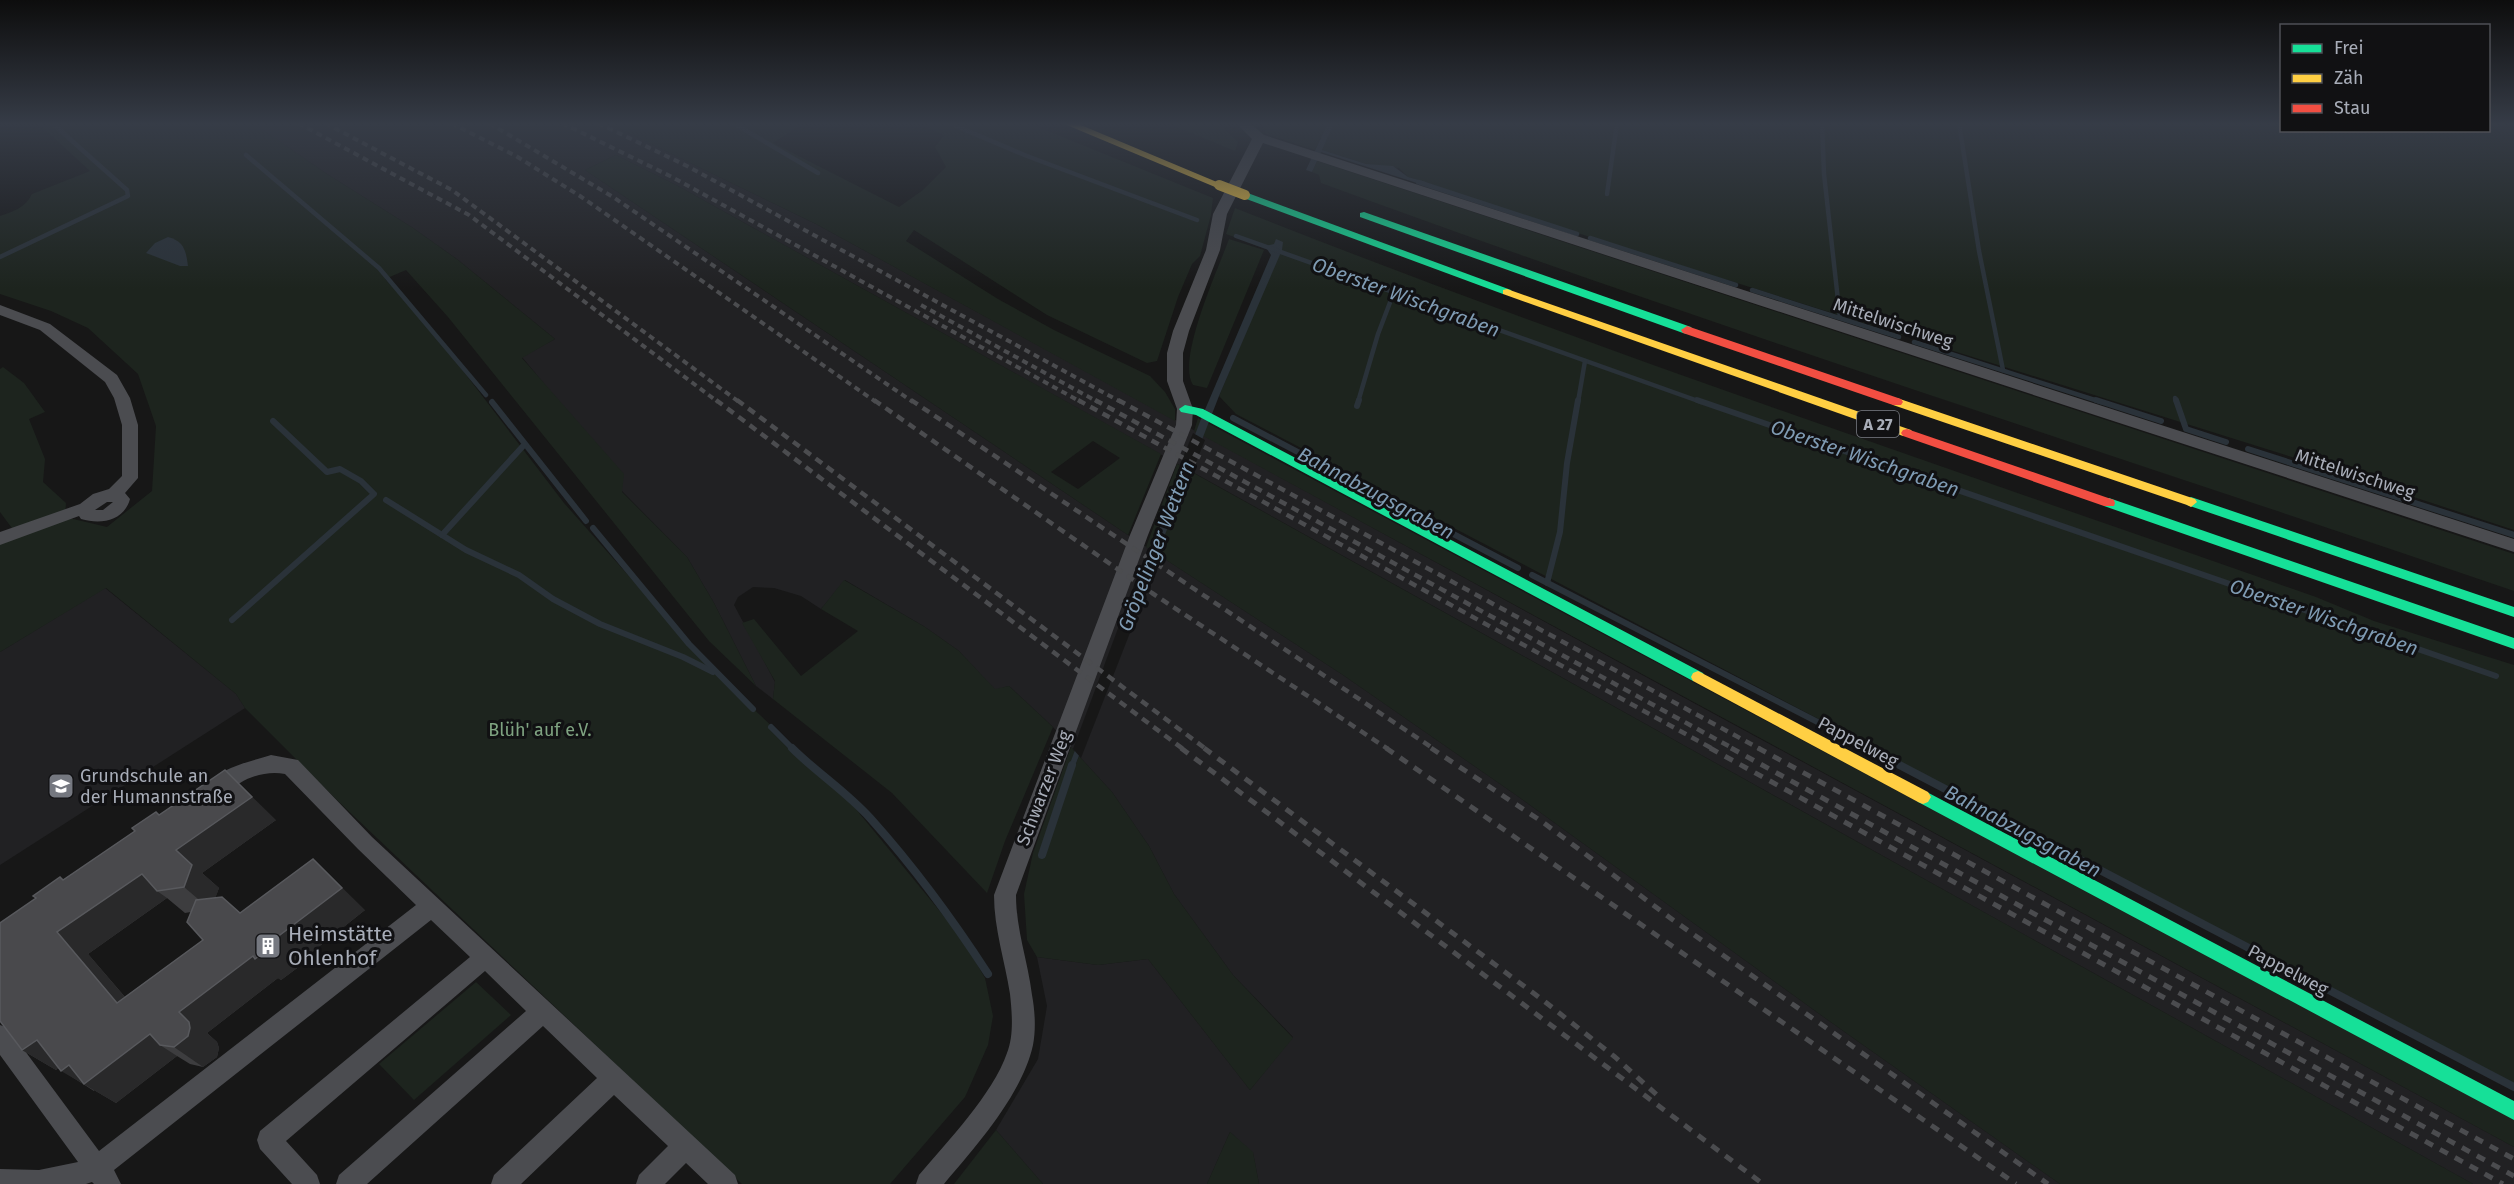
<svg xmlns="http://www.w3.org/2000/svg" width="2514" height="1184" font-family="'Fira Sans',sans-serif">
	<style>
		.built { fill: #212123 }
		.green { fill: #1d241e; fill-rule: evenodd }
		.water { fill: #2a3239 }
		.pier { fill: #171717 }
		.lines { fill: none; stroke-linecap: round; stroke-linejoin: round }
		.stream-far2 { stroke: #2a3239; stroke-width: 4.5 }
		.stream-far1 { stroke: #2a3239; stroke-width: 6 }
		.stream { stroke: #2a3239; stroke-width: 8 }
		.street { fill: #4b4c50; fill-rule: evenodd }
		.fast { fill: #16e098; fill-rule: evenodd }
		.slow { fill: #ffcf43; fill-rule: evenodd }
		.jam { fill: #f24e42; fill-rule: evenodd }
		.rail-far2 { stroke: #4b4c4f; stroke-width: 4; stroke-dasharray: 6 4.5; stroke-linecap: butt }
		.rail-far1 { stroke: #4b4c4f; stroke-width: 4.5; stroke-dasharray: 8 6; stroke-linecap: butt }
		.rail { stroke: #4b4c4f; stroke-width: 5; stroke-dasharray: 9 8; stroke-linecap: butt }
		.slow-bridge { stroke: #ffcf43; stroke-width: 10 }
		.wall { fill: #3d3d3f; fill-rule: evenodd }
		.shaded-wall { fill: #29292a }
		.building { fill: #49494c; stroke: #58595d; stroke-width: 1.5 }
		.labels { text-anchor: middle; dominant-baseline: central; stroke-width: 6; stroke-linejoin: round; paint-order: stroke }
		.shield { fill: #111113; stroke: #7b7e86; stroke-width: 1.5 }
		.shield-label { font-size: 16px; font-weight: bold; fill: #a8adb8 }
		.street-label { font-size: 18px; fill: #a8adb8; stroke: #111113 }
		.park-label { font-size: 18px; fill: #7fa381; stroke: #111113 }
		.poi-label { font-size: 18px; fill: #a8adb8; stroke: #111113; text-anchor: start }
		.water-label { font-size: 20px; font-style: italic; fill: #7f9bb3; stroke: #111113 }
		.near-poi-label { font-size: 21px; fill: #a8adb8; stroke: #111113; text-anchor: start }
	</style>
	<rect width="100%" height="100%" fill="#171717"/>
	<g class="built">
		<path d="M253,123H608L816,224L1668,689L2514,1147V1184H2473L678,186L616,155L585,170L1128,535L1343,675L1516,795L1825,1018L2060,1184H1259L1253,1153L1230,1132L1207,1184H1043L996,1130L1038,1059L1047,1006L1037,957L1098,965L1148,959L1250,1090L1293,1037L1233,975L1174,894L1149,846L1112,792L1079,756L1053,727L1009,686L995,690L959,651L925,627L845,580L821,609L801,596L774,588L753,587L738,597L734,605L775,682L773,699L756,686L714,603L687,557L622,491L550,391L522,357L555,339L458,260L413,228L327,174Z"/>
		<path d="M105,588L236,694L245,708L0,865V652Z"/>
	</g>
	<g class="green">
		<path d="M38,123H253L327,174L413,228L458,260L555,339L522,358L624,474L622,492L687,557L714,603L756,686L709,641L448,317L406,270L385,279L425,321L564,503L714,672L841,791L961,937L985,978L993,1016L988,1045L965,1097L890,1184H742L339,802L245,708L236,694L106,588L0,652V542L17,535L0,512V369L3,367L24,383L45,412L29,419L45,459L43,482L66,503L65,517L107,527L152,491L156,426L138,374L88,328L51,311L0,294V216C14,211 25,208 32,194L90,171Z"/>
		<path d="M608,123H804L773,143L899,207L923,190L946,167L935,147L944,135L919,123H1028L1213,198L1211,215L1200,256L1192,264L1178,297L1157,361L1147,363L1047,315L914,230L906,241L998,299L1054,330L1150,376L1165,392L1175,409V421L816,224Z"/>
		<path d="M1167,123H1218L1238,142L1235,151Z"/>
		<path d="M1262,123H1328L1315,150L1266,134Z"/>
		<path d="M1334,123H2281L2282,130H2488L2489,123H2514V530L2295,458L1424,185L1425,182L1408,177L1399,168L1366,164L1322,150Z"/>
		<path d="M616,155L678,186L1161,454L1128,535L585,170ZM1093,441L1120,458L1078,489L1051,472Z"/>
		<path d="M1317,161L2514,554V591C2116,455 1715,328 1321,183L1319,175L1312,172Z"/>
		<path d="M1235,208C1591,349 1955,470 2316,597L2374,621L2514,665V1083L1236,414L1219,396L1279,254L1226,234Z"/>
		<path d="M1229,239L1264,250L1207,388L1193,385C1176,360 1219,267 1229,239Z"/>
		<path d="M1198,418L2514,1120V1147L1194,431Z"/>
		<path d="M1177,464L1183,467L1150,550L1146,547Z"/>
		<path d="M1190,471L2473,1184H2060L1825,1018L1516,795L1343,675L1157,554Z"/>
		<path d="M844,580L925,627L959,651L995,689L1009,686L1053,727L1005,841L987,893L892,793L773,699L775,681L742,623L754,619L801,676L858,631L821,609Z"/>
		<path d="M1071,747L1075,752L1069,766H1075L1079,756L1112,792L1149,846L1174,894L1233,975L1293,1038L1250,1090L1148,959L1098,965L1037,957L1027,940L1024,894L1033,853Z"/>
		<path d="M476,982L511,1015L414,1100L379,1064Z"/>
		<path d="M996,1130L1043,1184H954Z"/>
		<path d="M1230,1132L1253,1152L1259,1184H1207Z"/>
	</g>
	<g class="water">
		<path d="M1328,123H1334L1322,150L1366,164L1393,166L1408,177L1426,182L1423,185L1321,152L1312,172L1306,170Z"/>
		<path d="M168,237C184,241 186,251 188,266H180L146,253L155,243Z"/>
		<path d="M1276,239L1283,242L1282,250L1219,396L1075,766L1070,772L1069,766L1201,419L1271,255L1265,246L1274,244Z"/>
	</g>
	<g class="pier">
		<path d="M1193,433L1205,440L1192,472L1180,465Z"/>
		<path d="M1148,548L1160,556L1081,758L1073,749Z"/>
	</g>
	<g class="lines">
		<g class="stream-far2">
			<path d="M733,123L818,173"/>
			<path d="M949,123L1027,156L1197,220"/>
			<path d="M1822,123L1824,174L1840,318"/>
			<path d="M1959,123L1979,251L2003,370"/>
			<path d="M246,155L379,268L486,395"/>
			<path d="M1418,182L1577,234"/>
			<path d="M1607,194L1617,123"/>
			<path d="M1236,236L1701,402"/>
			<path d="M1590,238L1736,285"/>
			<path d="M0,257L128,196L127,190L52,123"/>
			<path d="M1752,290L1899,337"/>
			<path d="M1914,342L2101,402"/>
			<path d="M2175,398L2176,402"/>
			<path d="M1358,402L1378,334L1394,292"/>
			<path d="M1578,402L1585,361"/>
		</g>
		<g class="stream-far1">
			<path d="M1697,400L2496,676"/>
			<path d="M2096,400L2161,421"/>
			<path d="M2176,400L2186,429L2226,442"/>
			<path d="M492,402L586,521"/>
			<path d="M1357,406L1359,400"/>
			<path d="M1233,418L1518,568"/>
			<path d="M2248,449L2514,535"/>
			<path d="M386,500L466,550L519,575L553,599L600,624L683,657L713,672"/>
			<path d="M593,528L689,644L753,709"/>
			<path d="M442,535L524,445"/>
			<path d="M1532,575L1870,749"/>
			<path d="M1547,583L1560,532L1567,463L1578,400"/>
			<path d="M232,620L374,494L361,481L340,469L327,472L273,421"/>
			<path d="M771,727L793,749"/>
		</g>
		<g class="stream">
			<path d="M792,748C817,773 847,792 871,819C914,867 953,920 988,974"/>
			<path d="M1867,748L2514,1087"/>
			<path d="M1042,855L1072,765"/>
		</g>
		<g class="street">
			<path d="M1236,123H1250L1264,135L2514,539V552L1263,143L1227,214L1220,250L1189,331L1183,353V381L1193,409L1192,425L1148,535L1016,895C1016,930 1028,961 1032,995C1035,1011 1036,1029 1033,1045C1022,1095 976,1146 944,1184H916L919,1175C947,1142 993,1094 1007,1053C1014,1035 1012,1013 1010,994C1005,961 994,929 994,895L1130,535L1176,425L1177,409L1167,381V353L1173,331L1206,250L1213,214L1252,139Z"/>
			<path d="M0,305L50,324L117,375L130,398L138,425V478L125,493L130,499C124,521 101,525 81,519L79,516L0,545V532L80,504L93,494L109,489L122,476V425L114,398L105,382L40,330L0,315ZM107,502H113L103,510H95Z"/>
			<path d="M271,755L298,760L372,837L735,1175L738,1184H708L686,1163L665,1184H636L639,1175L668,1146L614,1095L521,1184H491L494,1175L597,1078L543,1026L367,1184H336L339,1175L526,1011L485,971L286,1141L317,1175L320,1184H292L260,1149L257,1140L260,1131L470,957L431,920L114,1170L121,1184H94L92,1182L86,1184H0V1169L39,1170L78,1162L0,1055V1025L8,1028L99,1151L416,905L358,849L285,774C270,771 253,775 240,783C228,790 221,802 207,797L204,791C215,768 249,762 271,755Z"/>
		</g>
		<g class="fast">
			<path d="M1245,192L1511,290L1512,292L1511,294H1503L1241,197V193Z"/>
			<path d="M1364,212L1691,327L1693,330L1687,334L1683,333L1360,217V213Z"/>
			<path d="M1185,405L1203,409L1703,673L1705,677L1703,681H1693L1196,415L1181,412L1179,409Z"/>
			<path d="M2191,497L2514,607V617L2187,505L2185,502L2187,499Z"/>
			<path d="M2109,498L2514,638V649L2104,506L2103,503L2104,500Z"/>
			<path d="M1923,790L2514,1101V1120L1918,802L1915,797L1918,792Z"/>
		</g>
		<g class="slow">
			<path d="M1062,123H1076L1224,185L1219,188L1215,187Z"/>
			<path d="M1507,289L1911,430L1913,433L1911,436H1903L1503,294V290Z"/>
			<path d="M1897,398L2195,499L2197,502L2191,507L2187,505L1893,405L1891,402Z"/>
			<path d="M1698,671L1928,792L1931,797L1928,802L1923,804L1918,802L1693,681L1691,677L1693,673Z"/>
		</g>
		<g class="jam">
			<path d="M1687,326L1901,399L1903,402L1901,405H1893L1683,333L1681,330Z"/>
			<path d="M1907,429L2114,500L2115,503L2114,506H2104L1903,436L1901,433L1903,430Z"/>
		</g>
		<g class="rail-far2">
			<path d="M298,123L469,215L718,402"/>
			<path d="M325,123L452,190L739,402"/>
			<path d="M451,123L516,156L580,196L876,402"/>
			<path d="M489,123L613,197L913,402"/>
			<path d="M562,123L672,177L1081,402"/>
			<path d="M598,123L687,166L1121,402"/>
			<path d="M921,305L1098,402"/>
		</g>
		<g class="rail-far1">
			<path d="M716,400L1183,749"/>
			<path d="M737,400L1206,749"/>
			<path d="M874,400L1152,593L1388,749"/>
			<path d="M911,400L1434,749"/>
			<path d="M1078,400L1713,749"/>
			<path d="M1095,400L1734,749"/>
			<path d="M1118,400L1760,749"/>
		</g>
		<g class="rail">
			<path d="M1181,748L1763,1184"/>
			<path d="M1204,748L1544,1001L1615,1057L1658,1096"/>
			<path d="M1386,748L2016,1184"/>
			<path d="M1431,748L1544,823L1673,920L2048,1184"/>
			<path d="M1710,748L2503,1184"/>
			<path d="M1731,748L2514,1176"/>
			<path d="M1758,748L2514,1159"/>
		</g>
		<path class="slow-bridge" d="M1219,185L1245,195"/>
	</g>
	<path class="wall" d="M159,815L276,820L202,873L219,888L215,898L240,913L365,910L302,960L304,963L281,980L278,978L207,1033L217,1042L219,1048L217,1057L203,1067L190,1064L177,1056L116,1103L94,1090V1091L58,1068L56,1070L22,1050L63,880ZM167,898L185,913L191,912L203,940L125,997L88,954Z"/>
	<g class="shaded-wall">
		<path d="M225,770L276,820L202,873L219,888L211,910L184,887L176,850Z"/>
		<path d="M313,859L365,910L302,960L304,963L281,980L278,978L207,1033L217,1042L219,1048L217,1057L203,1067L174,1047L179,1012L276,938Z"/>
		<path d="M142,874L157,891L167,898L88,954L148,1024L117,1003L57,932Z"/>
		<path d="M150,1034L160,1045L177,1056L116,1103L61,1071L69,1065Z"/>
		<path d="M37,1040L70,1060L56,1070L22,1050Z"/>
	</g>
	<path class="building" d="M225,770L252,797L176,850L192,865L184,887L157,891L142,874L57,932L117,1003L203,940L187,922L196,900L222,897L240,913L313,859L342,888L276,938L279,941L255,959L253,956L179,1012L189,1022L190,1028L188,1036L174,1047L160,1045L150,1034L84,1084L69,1065L61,1071L37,1040L22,1050L0,1021V923L36,898L33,896L60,877L63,880L135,831L132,828L156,812L159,815Z"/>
	<linearGradient id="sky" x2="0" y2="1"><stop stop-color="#0d0d0d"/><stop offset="0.43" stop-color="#363c47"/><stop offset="1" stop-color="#363c47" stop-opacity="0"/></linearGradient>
	<rect width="2514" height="289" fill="url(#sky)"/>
	<defs>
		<g id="school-square" transform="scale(1.35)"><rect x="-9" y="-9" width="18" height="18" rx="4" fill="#757880" stroke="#111113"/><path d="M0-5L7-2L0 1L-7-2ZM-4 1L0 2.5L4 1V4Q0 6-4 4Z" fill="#fff"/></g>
		<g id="building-square" transform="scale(1.35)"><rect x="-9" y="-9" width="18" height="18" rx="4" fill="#757880" stroke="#111113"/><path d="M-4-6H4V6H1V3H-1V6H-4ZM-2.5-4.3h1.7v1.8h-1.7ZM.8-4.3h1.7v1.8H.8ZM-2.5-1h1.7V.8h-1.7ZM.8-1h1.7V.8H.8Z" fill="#fff"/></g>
	</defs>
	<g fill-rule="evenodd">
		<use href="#school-square" x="61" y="786"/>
		<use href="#building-square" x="268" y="946"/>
	</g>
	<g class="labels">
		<rect class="shield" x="1857" y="411" width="42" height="26" rx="4.5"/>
		<g class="shield-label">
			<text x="1878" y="424">A 27</text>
		</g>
		<g class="street-label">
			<text transform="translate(1893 323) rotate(18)">Mittelwischweg</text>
			<text transform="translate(2355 474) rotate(18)">Mittelwischweg</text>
			<text transform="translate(1858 742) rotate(28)">Pappelweg</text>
			<text transform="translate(1044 788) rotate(-69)">Schwarzer Weg</text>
			<text transform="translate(2288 970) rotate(28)">Pappelweg</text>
		</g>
		<g class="park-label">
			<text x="540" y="730">Blüh' auf e.V.</text>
		</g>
		<g class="poi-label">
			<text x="80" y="776">Grundschule an<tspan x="80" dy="21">der Humannstraße</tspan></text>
		</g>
		<g class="water-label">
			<text transform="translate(1406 297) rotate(20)">Oberster Wischgraben</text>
			<text transform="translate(1865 458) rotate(19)">Oberster Wischgraben</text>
			<text transform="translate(1376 493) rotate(28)">Bahnabzugsgraben</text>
			<text transform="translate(1156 546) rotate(-69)">Gröpelinger Wettern</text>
			<text transform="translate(2324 617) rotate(19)">Oberster Wischgraben</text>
			<text transform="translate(2023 831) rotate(28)">Bahnabzugsgraben</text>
		</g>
		<g class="near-poi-label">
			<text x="288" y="934">Heimstätte<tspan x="288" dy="24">Ohlenhof</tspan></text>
		</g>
	</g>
	<rect x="2280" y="24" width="210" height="108" fill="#111113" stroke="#4d4f55" stroke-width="1.5"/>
	<rect x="2292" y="44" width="30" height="9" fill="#16e098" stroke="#4d4f55" stroke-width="1.5"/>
	<text x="2334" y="54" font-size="18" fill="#a8adb8">Frei</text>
	<rect x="2292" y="74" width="30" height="9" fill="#ffcf43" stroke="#4d4f55" stroke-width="1.5"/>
	<text x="2334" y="84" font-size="18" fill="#a8adb8">Zäh</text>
	<rect x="2292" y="104" width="30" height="9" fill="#f24e42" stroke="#4d4f55" stroke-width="1.5"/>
	<text x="2334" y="114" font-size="18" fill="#a8adb8">Stau</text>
</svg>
